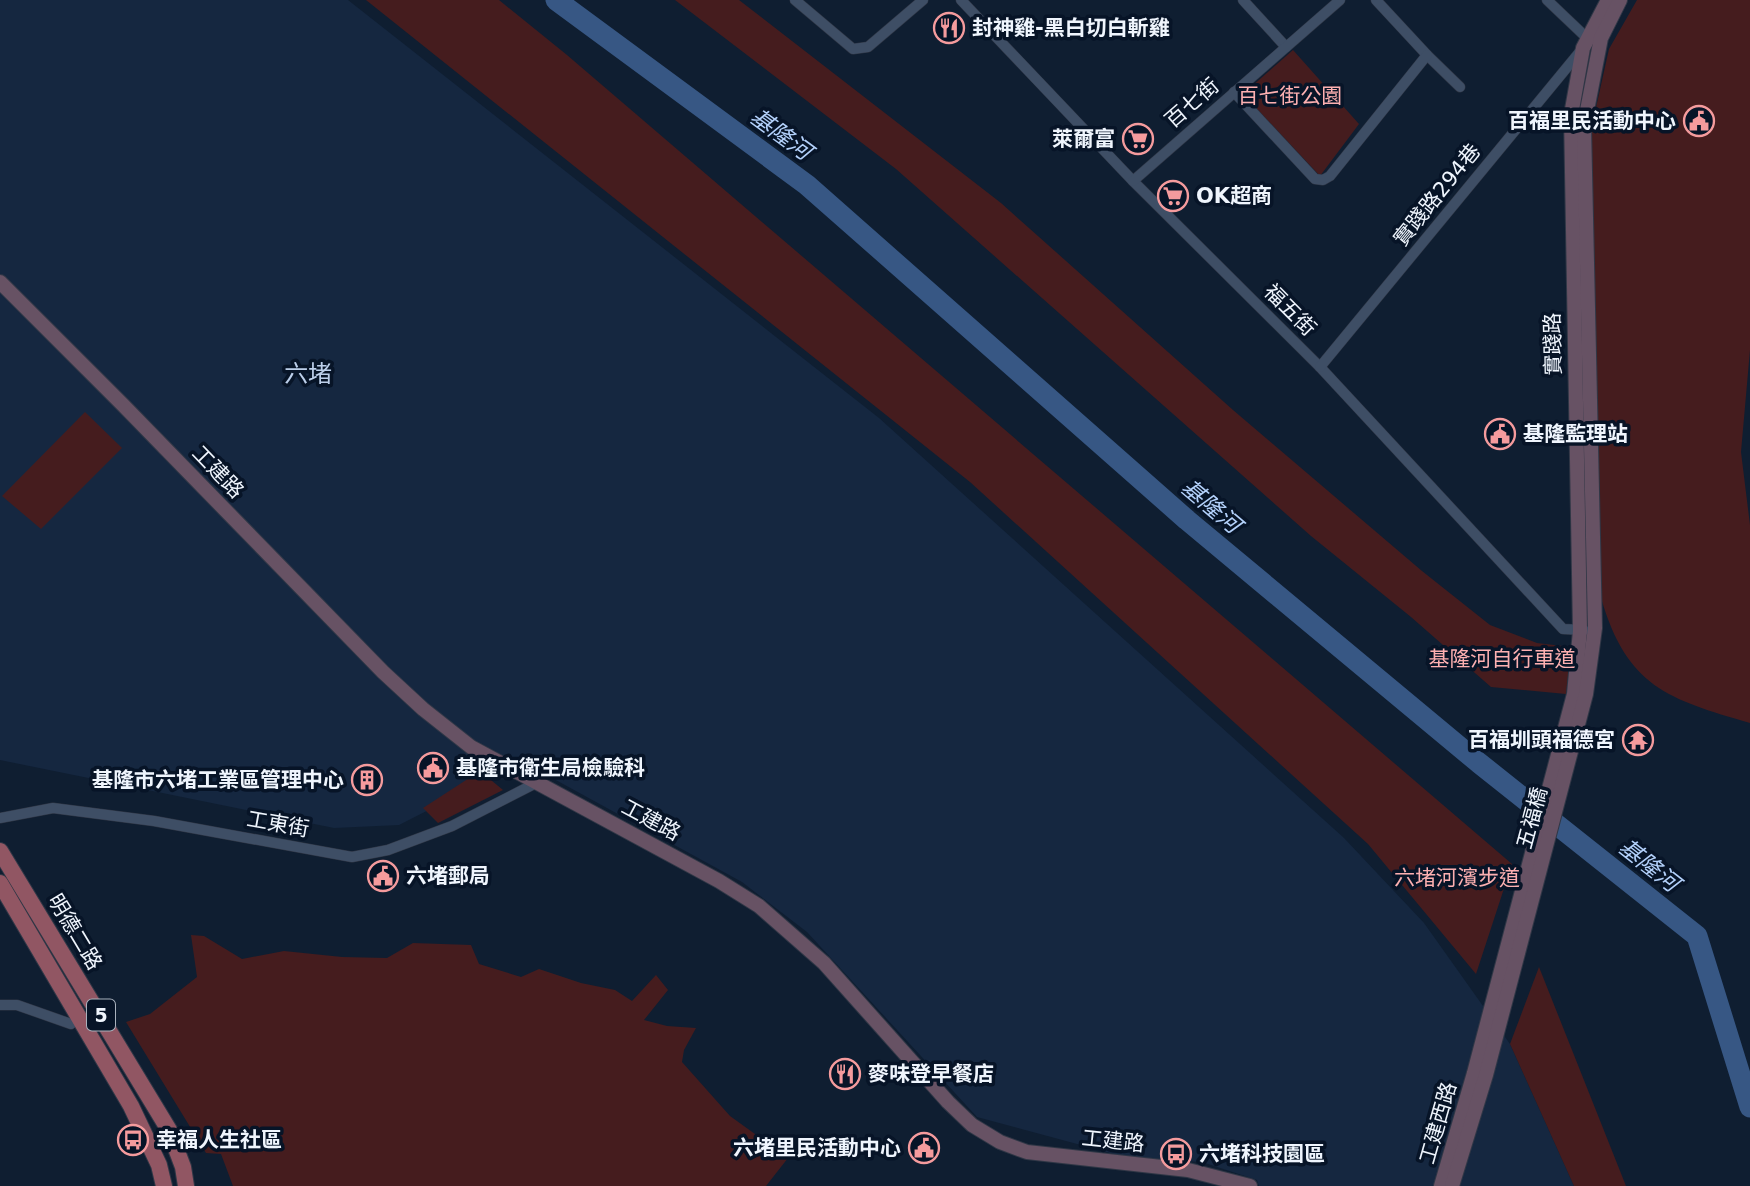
<svg xmlns="http://www.w3.org/2000/svg" width="1750" height="1186" font-family="'DejaVu Sans','Noto Sans TC',sans-serif">
	<style>
		.built { fill: #152740 }
		.green { fill: #451c1e }
		.lines { fill: none; stroke-linecap: round; stroke-linejoin: round }
		.river { stroke: #375784; stroke-width: 21 }
		.street-casing { stroke: #303746; stroke-width: 11 }
		.secondary-casing { stroke: #303746; stroke-width: 16 }
		.primary-casing { stroke: #303746; stroke-width: 18 }
		.street { stroke: #3e4e65; stroke-width: 10 }
		.secondary { stroke: #675264; stroke-width: 14 }
		.primary { stroke: #915663; stroke-width: 16 }
		.labels { text-anchor: middle; dominant-baseline: central; stroke-width: 7; stroke-linejoin: round; paint-order: stroke }
		.shield { fill: #071427; stroke: #a9b2bd; stroke-width: 2 }
		.shield-label { font-size: 19px; font-weight: bold; fill: #eff5fd }
		.poi-label { font-size: 21px; font-weight: bold; fill: #eff5fd; stroke: #071427; text-anchor: start }
		.park-label { font-size: 21px; fill: #fdb0b1; stroke: #071427 }
		.street-label { font-size: 21px; fill: #eff5fd; stroke: #071427 }
		.water-label { font-size: 23px; font-style: italic; fill: #b3d1fb; stroke: #071427 }
		.quarter-label { font-size: 24px; fill: #bccfea; stroke: #071427 }
	</style>
	<rect width="100%" height="100%" fill="#0f1e31"/>
	<path class="built" d="M0,0H348L879,418L1344,838L1424,923L1510,1044L1574,1186H1259L1257,1180L1202,1162L1129,1158L977,1117L807,932L742,882L523,762L399,825L334,828L0,760Z"/>
	<g class="green">
		<path d="M366,0H499L567,55L1512,864L1476,974L1368,844L970,482Z"/>
		<path d="M675,0H739L1001,203L1233,410L1422,571L1490,625L1537,643L1571,647L1566,694L1491,687L1411,617L1311,536L896,169Z"/>
		<path d="M1637,0H1750V350L1741,452L1750,525V723C1668,699 1627,687 1601,598L1591,130L1609,49Z"/>
		<path d="M1293,50L1359,124L1320,176L1243,94Z"/>
		<path d="M85,412L122,448L41,529L2,496Z"/>
		<path d="M480,771L503,790L438,823L423,808Z"/>
		<path d="M191,935L204,936L242,959L284,951L342,957L387,958L413,943L471,945L479,964L521,977L539,969L581,983L615,990L632,1001L656,975L668,990L644,1020L667,1026L696,1028L684,1050L682,1062L730,1116L788,1158L766,1186H233L221,1154L206,1153L126,1022L150,1014L197,977Z"/>
		<path d="M1539,967L1626,1186H1574L1510,1044Z"/>
	</g>
	<g class="lines">
		<path class="river" d="M556,0L807,185L1187,520L1479,763L1697,936L1750,1107"/>
		<g class="street-casing">
			<g id="street">
				<path d="M795,0L853,49L868,47L923,0"/>
				<path d="M961,0L1133,181L1320,367L1563,629L1584,630"/>
				<path d="M1243,0L1286,47"/>
				<path d="M1376,0L1427,55L1460,87"/>
				<path d="M1547,0L1588,39L1594,38"/>
				<path d="M1234,92L1315,179L1323,180L1330,176L1427,55"/>
				<path d="M1133,181L1340,0"/>
				<path d="M1320,367L1583,48"/>
				<path d="M0,818L53,808L154,821L352,857L388,850L452,826L536,783"/>
				<path d="M0,1005H17L71,1024"/>
			</g>
		</g>
		<g class="secondary-casing">
			<g id="secondary">
				<path d="M0,282L124,406L383,672L423,709L471,747L719,881L759,906L824,963L948,1102L972,1125L1000,1142L1027,1152L1188,1170L1250,1186"/>
				<path d="M1441,1186L1474,1073L1574,694L1580,631L1571,115L1583,48L1608,0"/>
				<path d="M1452,1186L1486,1075L1586,694L1595,628L1584,126L1601,38L1620,0"/>
			</g>
		</g>
		<g class="primary-casing">
			<g id="primary">
				<path d="M0,851L169,1130L183,1167L186,1186"/>
				<path d="M0,883L131,1106L159,1165L164,1186"/>
			</g>
		</g>
		<use href="#street" class="street"/>
		<use href="#secondary" class="secondary"/>
		<use href="#primary" class="primary"/>
	</g>
	<defs>
		<g id="restaurant-ring" transform="scale(1.575)"><circle r="9.5" fill="#071427" stroke="#f59b9d" stroke-width="1.5"/><path d="M-5-6h1v4h1v-4h1v4h1v-4h1v5L-1.5 .5V6h-2V.5L-5-1ZM5-6V6H3V1.5H1.5Q1.5-4 5-6Z" fill="#f59b9d"/></g>
		<g id="civic-ring" transform="scale(1.575)"><circle r="9.5" fill="#071427" stroke="#f59b9d" stroke-width="1.5"/><path d="M-.6-6.5H3V-4.5H.6V-3L4-1V1h2V6H-6V1h2V-1L-.6-3ZM-1.2 2.5V6h2.4V2.5Z" fill="#f59b9d"/></g>
		<g id="supermarket-ring" transform="scale(1.575)"><circle r="9.5" fill="#071427" stroke="#f59b9d" stroke-width="1.5"/><path d="M-6-5.5h2.5l.6 2H6L4.5 2H-2.5L-4.4-4H-6ZM-1.5 3.2a1.3 1.3 0 1 0 .1 0ZM3 3.2a1.3 1.3 0 1 0 .1 0Z" fill="#f59b9d"/></g>
		<g id="temple-ring" transform="scale(1.575)"><circle r="9.5" fill="#071427" stroke="#f59b9d" stroke-width="1.5"/><path d="M0-6L5-2H3V0L6.5 2.5H4V6H1.5V3h-3V6H-4V2.5H-6.5L-3 0V-2H-5Z" fill="#f59b9d"/></g>
		<g id="building-ring" transform="scale(1.575)"><circle r="9.5" fill="#071427" stroke="#f59b9d" stroke-width="1.5"/><path d="M-4-6H4V6H1V3H-1V6H-4ZM-2.5-4.3h1.7v1.8h-1.7ZM.8-4.3h1.7v1.8H.8ZM-2.5-1h1.7V.8h-1.7ZM.8-1h1.7V.8H.8Z" fill="#f59b9d"/></g>
		<g id="bus-ring" transform="scale(1.575)"><circle r="9.5" fill="#071427" stroke="#f59b9d" stroke-width="1.5"/><path d="M-5-6H5V4H4V6H2V4H-2V6H-4V4H-5ZM-3.5-4V0h7V-4ZM-3.5 1.2v1.5H-2V1.2ZM2 1.2v1.5H3.5V1.2Z" fill="#f59b9d"/></g>
	</defs>
	<g fill-rule="evenodd">
		<use href="#restaurant-ring" x="949" y="28"/>
		<use href="#civic-ring" x="1699" y="121"/>
		<use href="#supermarket-ring" x="1138" y="139"/>
		<use href="#supermarket-ring" x="1173" y="196"/>
		<use href="#civic-ring" x="1500" y="434"/>
		<use href="#temple-ring" x="1638" y="740"/>
		<use href="#civic-ring" x="433" y="768"/>
		<use href="#building-ring" x="367" y="780"/>
		<use href="#civic-ring" x="383" y="876"/>
		<use href="#restaurant-ring" x="845" y="1074"/>
		<use href="#bus-ring" x="133" y="1140"/>
		<use href="#civic-ring" x="924" y="1148"/>
		<use href="#bus-ring" x="1176" y="1154"/>
	</g>
	<g class="labels">
		<rect class="shield" x="87" y="999.5" width="28" height="31" rx="5"/>
		<g class="shield-label">
			<text x="101" y="1015">5</text>
		</g>
		<g class="poi-label">
			<text x="972" y="28">封神雞-黑白切白斬雞</text>
			<text x="1676" y="121" text-anchor="end">百福里民活動中心</text>
			<text x="1115" y="139" text-anchor="end">萊爾富</text>
			<text x="1196" y="196">OK超商</text>
			<text x="1523" y="434">基隆監理站</text>
			<text x="1615" y="740" text-anchor="end">百福圳頭福德宮</text>
			<text x="456" y="768">基隆市衛生局檢驗科</text>
			<text x="344" y="780" text-anchor="end">基隆市六堵工業區管理中心</text>
			<text x="406" y="876">六堵郵局</text>
			<text x="868" y="1074">麥味登早餐店</text>
			<text x="156" y="1140">幸福人生社區</text>
			<text x="901" y="1148" text-anchor="end">六堵里民活動中心</text>
			<text x="1199" y="1154">六堵科技園區</text>
		</g>
		<g class="park-label">
			<text x="1290" y="96">百七街公園</text>
			<text x="1502" y="659">基隆河自行車道</text>
			<text x="1457" y="878">六堵河濱步道</text>
		</g>
		<g class="street-label">
			<text transform="translate(1192 103) rotate(-41)">百七街</text>
			<text transform="translate(1437 195) rotate(-51)">實踐路294巷</text>
			<text transform="translate(1290 310) rotate(45)">福五街</text>
			<text transform="translate(1553 344) rotate(-91)">實踐路</text>
			<text transform="translate(218 472) rotate(46)">工建路</text>
			<text transform="translate(1532 818) rotate(-75)">五福橋</text>
			<text transform="translate(651 820) rotate(28)">工建路</text>
			<text transform="translate(278 824) rotate(10)">工東街</text>
			<text transform="translate(75 932) rotate(59)">明德二路</text>
			<text transform="translate(1438 1123) rotate(-74)">工建西路</text>
			<text transform="translate(1113 1141) rotate(6)">工建路</text>
		</g>
		<g class="water-label">
			<text transform="translate(781 134) rotate(36)">基隆河</text>
			<text transform="translate(1211 506) rotate(40)">基隆河</text>
			<text transform="translate(1649 865) rotate(38)">基隆河</text>
		</g>
		<g class="quarter-label">
			<text x="308" y="374">六堵</text>
		</g>
	</g>
</svg>
